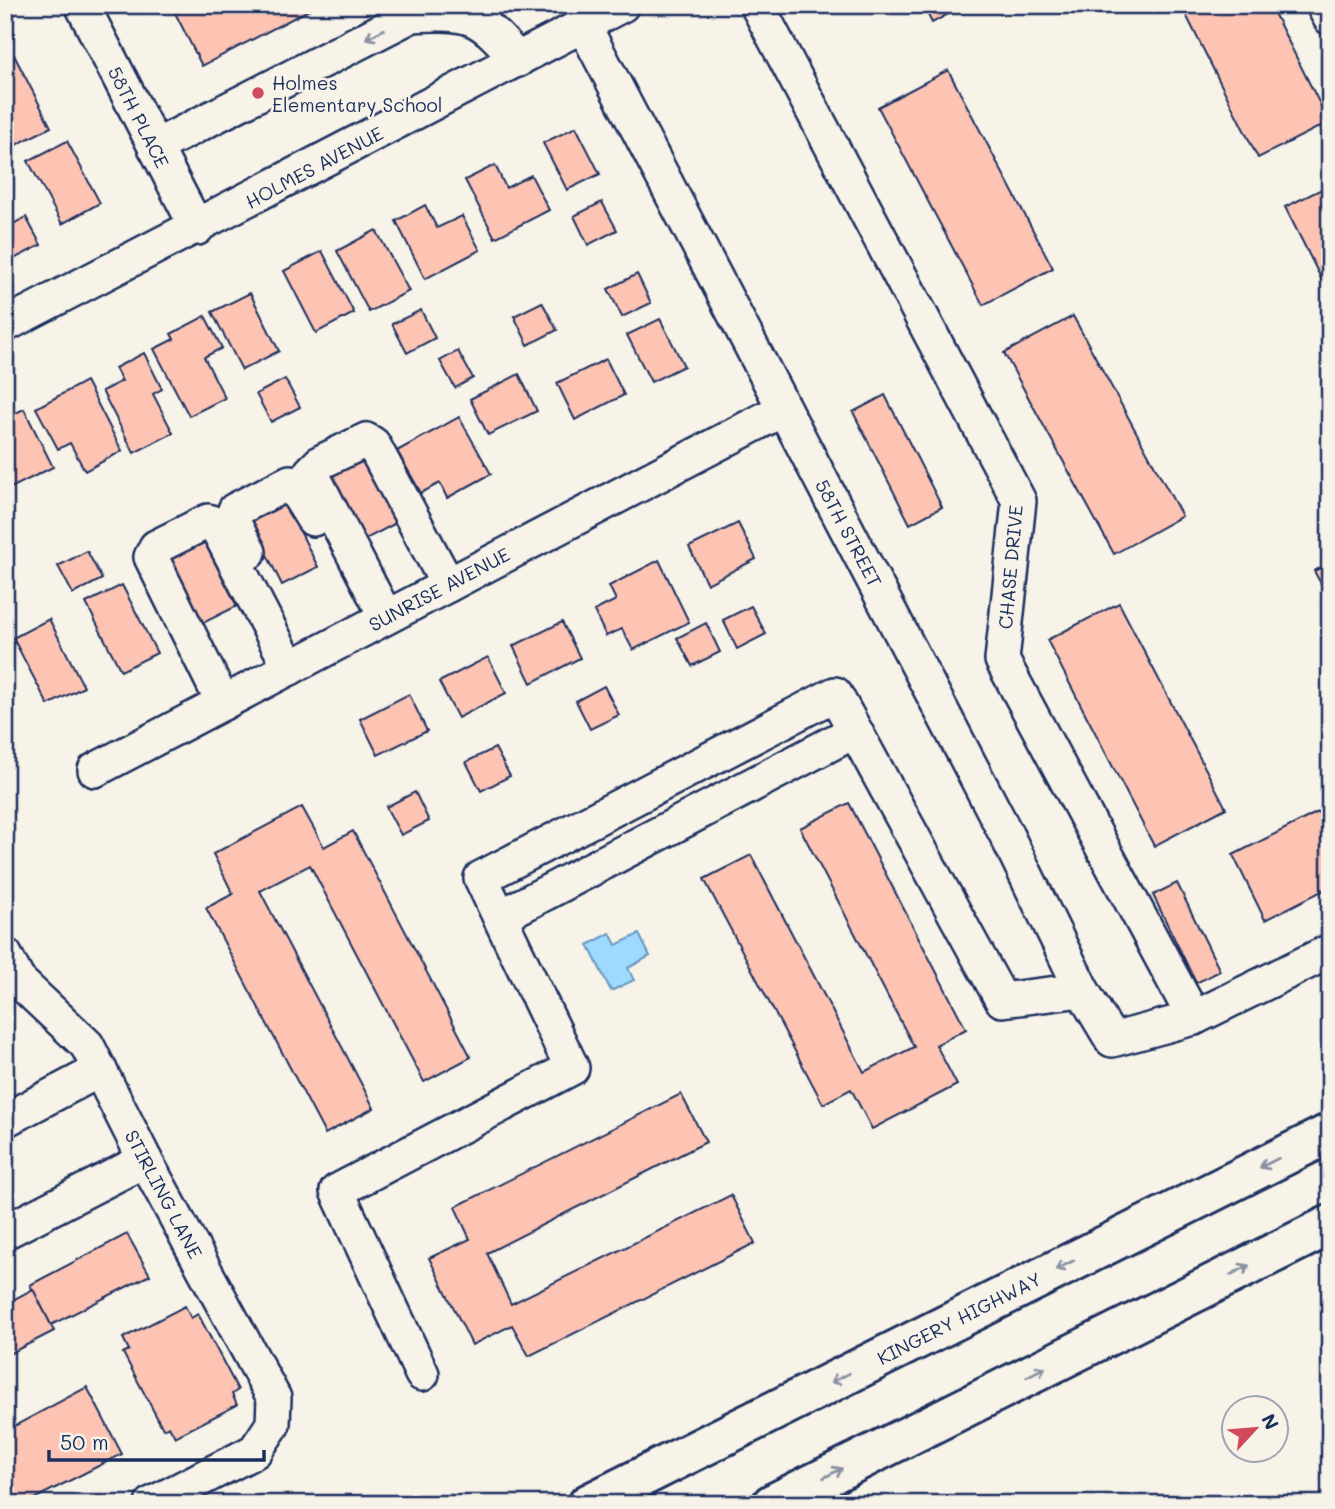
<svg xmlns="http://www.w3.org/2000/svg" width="1335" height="1509" font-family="Mali,sans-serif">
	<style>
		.water { fill: #9ddafe; stroke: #6996be; stroke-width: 2 }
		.building { fill: #fdc4b4; stroke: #1b2f5e; stroke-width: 2 }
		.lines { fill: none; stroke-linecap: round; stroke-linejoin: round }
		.minor-casing { stroke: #1b2f5e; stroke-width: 38 }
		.highway-casing { stroke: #1b2f5e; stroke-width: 44 }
		.minor { stroke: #f7f3e8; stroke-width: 33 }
		.highway { stroke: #f7f3e8; stroke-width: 38 }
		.oneway { stroke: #8991a3 }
		.poi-dot { fill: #d1495b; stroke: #f7f3e8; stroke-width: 2.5 }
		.labels { text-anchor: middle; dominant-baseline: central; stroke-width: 5; stroke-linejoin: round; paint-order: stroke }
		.poi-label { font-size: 19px; fill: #1b2f5e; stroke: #f7f3e8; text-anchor: start }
		.street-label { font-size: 19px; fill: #1b2f5e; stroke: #f7f3e8 }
	</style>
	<rect width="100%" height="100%" fill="#f7f3e8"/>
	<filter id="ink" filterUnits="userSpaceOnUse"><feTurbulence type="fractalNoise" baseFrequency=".0143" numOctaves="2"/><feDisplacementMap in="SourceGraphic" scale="14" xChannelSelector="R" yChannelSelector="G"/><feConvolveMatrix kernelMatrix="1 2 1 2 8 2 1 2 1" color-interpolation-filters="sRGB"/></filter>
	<g filter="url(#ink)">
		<path class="water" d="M610,933L616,945L639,934L650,956L628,968L634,980L611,991L588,945Z"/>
		<g class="building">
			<path d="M171,5H318L202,66Z"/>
			<path d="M923,5H965L932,23Z"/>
			<path d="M1181,5H1270L1329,122L1258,158Z"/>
			<path d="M14,55L51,127L10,148L5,137V60Z"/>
			<path d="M948,70L1053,268L983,305L878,107Z"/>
			<path d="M576,127L600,174L567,190L543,143Z"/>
			<path d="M67,141L100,203L62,224L28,161Z"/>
			<path d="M495,165L506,188L531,175L549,210L495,238L465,180Z"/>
			<path d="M1330,185V296L1285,207Z"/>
			<path d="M602,202L617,230L588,245L574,216Z"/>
			<path d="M425,205L437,228L462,216L480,250L425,279L396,221Z"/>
			<path d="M26,217L41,245L12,260L5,246V228Z"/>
			<path d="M376,230L409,291L369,312L337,251Z"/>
			<path d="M322,251L354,313L316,333L284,271Z"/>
			<path d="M637,274L651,303L622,317L608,289Z"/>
			<path d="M250,293L279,351L242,370L212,312Z"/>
			<path d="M542,302L557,330L528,345L514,316Z"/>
			<path d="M421,310L435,338L407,353L392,324Z"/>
			<path d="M205,316L222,348L204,357L225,398L189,416L154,349L174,339L171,334Z"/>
			<path d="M1073,316L1182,516L1114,554L1004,353Z"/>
			<path d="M660,319L684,366L651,382L627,335Z"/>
			<path d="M458,351L473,378L455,388L440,361Z"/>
			<path d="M144,353L162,389L153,394L173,433L134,453L102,391L122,381L115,368Z"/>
			<path d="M606,359L624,395L575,420L557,383Z"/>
			<path d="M519,374L537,411L488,435L470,399Z"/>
			<path d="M285,379L300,407L271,422L256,394Z"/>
			<path d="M86,381L122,451L85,471L70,443L58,449L36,408Z"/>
			<path d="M885,395L942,507L910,524L853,412Z"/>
			<path d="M24,409L53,467L5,491V418Z"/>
			<path d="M459,417L491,474L447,498L440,483L421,493L397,451Z"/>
			<path d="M363,454L398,522L362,541L327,473Z"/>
			<path d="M284,499L318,567L282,585L248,517Z"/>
			<path d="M738,523L756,559L707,584L689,547Z"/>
			<path d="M202,537L237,606L201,624L167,556Z"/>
			<path d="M87,551L102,579L73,594L58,566Z"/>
			<path d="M659,560L689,622L633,650L622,629L606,636L594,611L616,600L609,586Z"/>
			<path d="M1330,563V591L1326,593L1314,571Z"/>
			<path d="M122,585L157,653L121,671L86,603Z"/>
			<path d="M1119,603L1226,808L1154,846L1047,640Z"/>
			<path d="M751,606L766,634L737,649L723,620Z"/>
			<path d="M49,619L84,687L48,705L13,638Z"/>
			<path d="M562,622L580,658L531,683L513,646Z"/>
			<path d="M706,623L720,652L692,666L677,638Z"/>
			<path d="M488,657L506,693L458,718L439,682Z"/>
			<path d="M604,686L619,715L590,729L576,701Z"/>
			<path d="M409,694L427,731L378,755L360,719Z"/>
			<path d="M495,748L510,776L481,791L466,762Z"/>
			<path d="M415,792L429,821L401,835L386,807Z"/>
			<path d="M849,803L966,1029L936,1045L957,1085L872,1129L851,1089L823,1104L704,879L751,855L864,1072L914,1047L800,828Z"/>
			<path d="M1330,806V887L1265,920L1233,855Z"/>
			<path d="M302,807L324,847L353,831L471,1057L424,1082L310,865L260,891L374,1108L325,1134L206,908L233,894L213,854Z"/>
			<path d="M1177,883L1220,971L1196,983L1153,895Z"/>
			<path d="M681,1094L706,1142L487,1253L511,1304L731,1195L755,1243L529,1356L512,1325L472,1345L429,1258L470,1239L455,1207Z"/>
			<path d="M127,1234L150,1275L51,1325L30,1285Z"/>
			<path d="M33,1289L54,1331L5,1356V1304Z"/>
			<path d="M185,1306L191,1318L198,1314L238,1390L232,1394L237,1405L175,1437L169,1426L163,1429L123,1353L129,1350L123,1338Z"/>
			<path d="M87,1387L122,1454L24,1504H5V1431Z"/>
		</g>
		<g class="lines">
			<g class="minor-casing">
				<g id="minor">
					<path d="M82,5L197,228"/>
					<path d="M757,5L1019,501L1002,660L1194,1018"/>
					<path d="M1323,5L1330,18"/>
					<path d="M584,26L1006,834L1082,990L1112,1040L1194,1018L1330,951"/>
					<path d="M155,147L412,15C472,12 478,14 518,60"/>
					<path d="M5,325L622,5"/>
					<path d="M249,552L232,520L235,510L290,482L313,519"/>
					<path d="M386,617L311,472L321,462L366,440L373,444L448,585"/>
					<path d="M223,703L151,557L156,547L208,521L215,524L290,668"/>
					<path d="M95,770L784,409"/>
					<path d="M500,917L855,731"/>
					<path d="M5,955L18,980L87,1045L145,1160L274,1398L273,1424L255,1451L152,1504"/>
					<path d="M5,1120L100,1070"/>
					<path d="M5,1232L145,1160"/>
					<path d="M422,1374L337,1191L572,1068L481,878L835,694L1002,1000L1082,990"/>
				</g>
			</g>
			<g class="highway-casing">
				<g id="highway">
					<path d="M588,1504L1330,1133"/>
					<path d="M772,1504L1330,1225"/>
				</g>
			</g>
			<use href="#minor" class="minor"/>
			<use href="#highway" class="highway"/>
		</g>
		<defs><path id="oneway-shaft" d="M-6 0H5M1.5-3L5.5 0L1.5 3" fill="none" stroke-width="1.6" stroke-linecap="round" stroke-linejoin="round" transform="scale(1.75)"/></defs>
		<g class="oneway">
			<use href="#oneway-shaft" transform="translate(375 34) rotate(153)"/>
			<use href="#oneway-shaft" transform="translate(1269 1163) rotate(153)"/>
			<use href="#oneway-shaft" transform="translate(1065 1265) rotate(153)"/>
			<use href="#oneway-shaft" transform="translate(1240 1270) rotate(-27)"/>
			<use href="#oneway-shaft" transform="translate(1036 1372) rotate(-27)"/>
			<use href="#oneway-shaft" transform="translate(840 1378) rotate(153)"/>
			<use href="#oneway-shaft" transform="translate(833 1473) rotate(-27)"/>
		</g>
	</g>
	<circle class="poi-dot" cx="258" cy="93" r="7"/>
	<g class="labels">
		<g class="poi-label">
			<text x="272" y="82">Holmes<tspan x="272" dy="22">Elementary School</tspan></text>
		</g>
		<g class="street-label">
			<text transform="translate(139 117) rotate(63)">58TH PLACE</text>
			<text transform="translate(314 167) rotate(-28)">HOLMES AVENUE</text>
			<text transform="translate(849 533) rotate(62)">58TH STREET</text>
			<text transform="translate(1010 567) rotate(-85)">CHASE DRIVE</text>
			<text transform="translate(439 589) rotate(-28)">SUNRISE AVENUE</text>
			<text transform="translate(164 1194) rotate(62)">STIRLING LANE</text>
			<text transform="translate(959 1318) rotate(-27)">KINGERY HIGHWAY</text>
		</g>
	</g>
	<rect width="1335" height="1509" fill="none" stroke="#f7f3e8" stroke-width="28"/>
	<rect x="14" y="14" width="1307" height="1481" fill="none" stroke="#1b2f5e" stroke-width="2.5" filter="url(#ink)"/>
	<g transform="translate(1255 1429) rotate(64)"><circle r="33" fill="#f7f3e8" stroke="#9fa5b1" stroke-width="2"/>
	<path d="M0-5L12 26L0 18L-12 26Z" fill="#d1495b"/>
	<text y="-10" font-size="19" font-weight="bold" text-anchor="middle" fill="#1b2f5e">N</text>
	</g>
	<path d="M49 1450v10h215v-10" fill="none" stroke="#1b2f5e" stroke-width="3.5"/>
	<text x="60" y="1450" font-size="21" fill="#1b2f5e" stroke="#f7f3e8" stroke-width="5" paint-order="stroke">50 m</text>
</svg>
